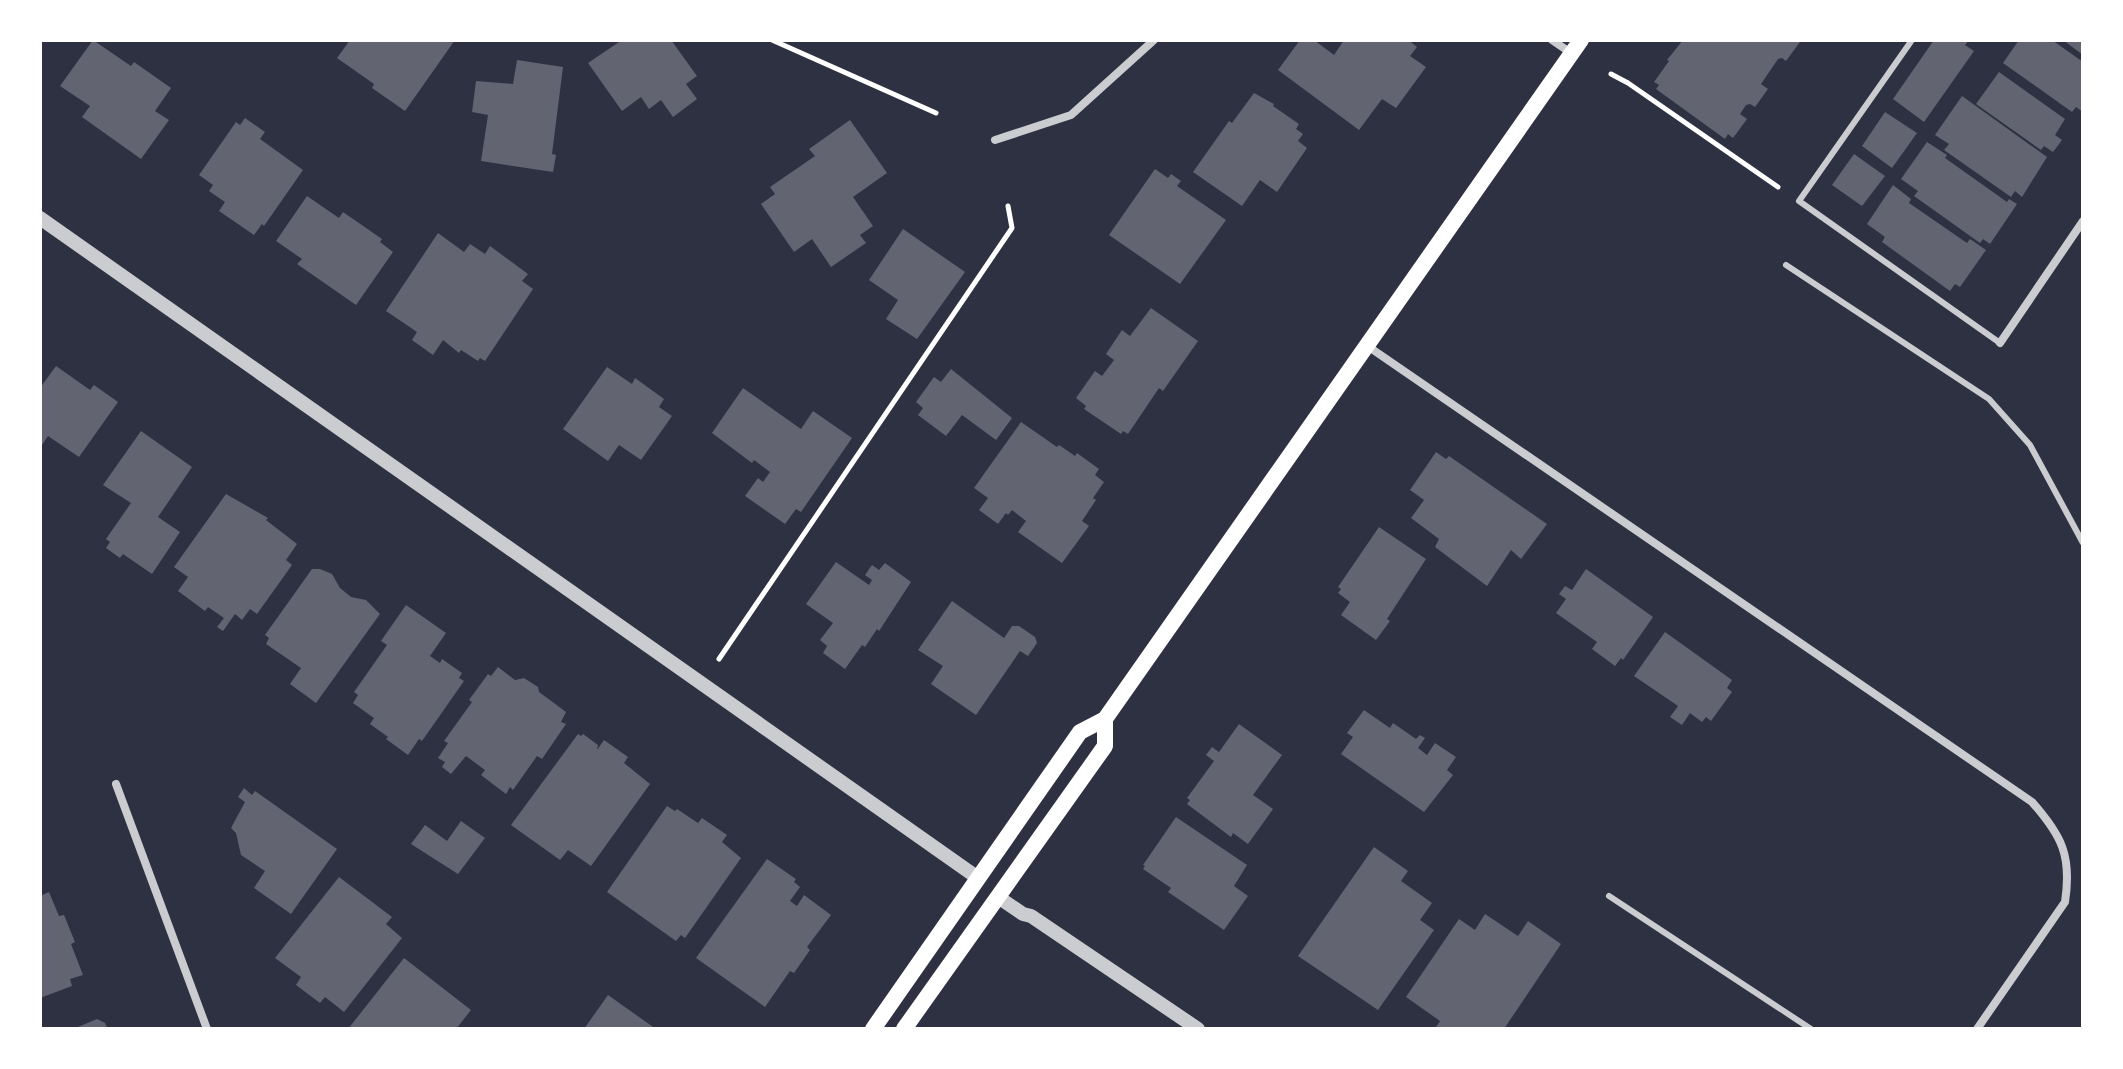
<svg xmlns="http://www.w3.org/2000/svg" width="2123" height="1069" font-family="'Space Grotesk',sans-serif">
	<style>
		.building { fill: #626471 }
		.lines { fill: none; stroke-linecap: round; stroke-linejoin: round }
		.path { stroke: #fff; stroke-width: 5 }
		.service { stroke: #caccd0; stroke-width: 6 }
		.minor { stroke: #caccd0; stroke-width: 8 }
		.tertiary { stroke: #caccd0; stroke-width: 14 }
		.secondary { stroke: #fff; stroke-width: 16 }
	</style>
	<rect width="100%" height="100%" fill="#2d3142"/>
	<g class="building">
		<path d="M93,40L131,66L134,62L171,88L155,111L169,120L141,159L82,117L90,106L60,86Z"/>
		<path d="M350,40H455L405,111L372,88L374,84L337,58Z"/>
		<path d="M622,40H671L697,76L686,84L697,99L673,117L661,100L649,109L641,97L622,111L588,63Z"/>
		<path d="M1300,40H1314L1334,55L1344,40H1408L1417,47L1410,56L1426,67L1396,108L1382,99L1359,130L1278,70Z"/>
		<path d="M1683,40H1797L1800,42L1786,61L1782,58L1778,59L1761,84L1768,89L1755,107L1750,104L1746,105L1740,114L1747,119L1733,138L1728,134L1725,139L1656,89L1659,85L1654,82L1669,61L1667,60Z"/>
		<path d="M1934,40H1969L1965,45L1974,51L1924,122L1893,99Z"/>
		<path d="M2019,40H2052L2083,62V112L2076,107L2072,112L2003,63Z"/>
		<path d="M2063,40H2083V55Z"/>
		<path d="M517,60L563,67L552,154L556,155L553,172L481,161L488,115L472,112L476,81L513,84Z"/>
		<path d="M1999,72L2065,119L2055,135L2062,140L2053,152L2044,146L2041,150L1976,104Z"/>
		<path d="M1254,93L1274,104L1273,106L1299,124L1296,129L1303,134L1298,141L1307,148L1277,192L1260,180L1242,206L1193,172L1229,121L1232,123Z"/>
		<path d="M1962,96L2047,157L2022,197L2015,191L2011,197L1944,150L1949,144L1935,135Z"/>
		<path d="M1885,112L1917,133L1892,168L1862,146Z"/>
		<path d="M245,118L265,132L260,139L303,170L264,226L262,224L254,235L219,211L225,202L209,191L213,185L199,175L236,122L240,125Z"/>
		<path d="M850,120L887,173L853,197L873,226L860,235L866,243L831,267L812,239L794,252L761,204L775,194L770,187L815,156L809,149Z"/>
		<path d="M1927,142L1947,155L1945,158L2007,202L2009,199L2017,204L1990,244L1983,239L1980,243L1914,196L1918,191L1901,179Z"/>
		<path d="M1854,154L1885,176L1862,206L1832,185Z"/>
		<path d="M1155,169L1168,178L1171,174L1181,181L1177,186L1226,220L1180,284L1109,235Z"/>
		<path d="M1893,185L1911,199L1909,203L1967,243L1970,239L1986,250L1960,287L1955,284L1950,291L1882,242L1885,237L1867,224Z"/>
		<path d="M307,196L339,218L343,212L382,239L380,242L393,252L356,305L297,264L302,259L276,241Z"/>
		<path d="M903,229L965,272L917,339L886,319L898,300L869,280Z"/>
		<path d="M438,233L464,252L470,244L485,254L490,246L528,274L522,281L533,289L485,361L480,358L478,361L461,350L459,353L443,340L433,355L412,340L417,332L386,311Z"/>
		<path d="M1151,308L1198,341L1163,391L1159,388L1128,434L1123,431L1121,434L1084,409L1086,406L1076,398L1095,371L1102,376L1114,360L1106,354L1122,330L1130,336Z"/>
		<path d="M56,366L90,390L94,385L118,402L79,457L48,436L40,448V388Z"/>
		<path d="M607,367L632,384L635,378L664,399L659,407L672,416L641,460L619,445L608,461L563,429Z"/>
		<path d="M951,369L1012,418L996,440L962,415L946,436L918,415L923,408L916,402L934,377L941,382Z"/>
		<path d="M743,388L801,429L813,411L852,438L801,512L796,509L785,524L745,496L758,478L763,482L770,472L754,460L752,463L712,433Z"/>
		<path d="M1021,422L1057,447L1059,445L1075,456L1077,453L1099,469L1095,475L1104,482L1093,498L1096,500L1082,521L1089,526L1062,563L1018,532L1026,521L1012,510L1008,515L1006,513L998,524L979,510L988,498L974,488Z"/>
		<path d="M141,431L192,467L158,517L180,532L152,574L123,554L120,558L106,548L110,542L106,539L131,503L103,485Z"/>
		<path d="M1436,452L1446,459L1449,456L1547,524L1521,559L1511,550L1487,586L1435,547L1439,539L1411,518L1424,500L1410,490Z"/>
		<path d="M226,494L268,518L266,520L297,544L286,560L292,565L257,614L250,609L242,620L235,614L223,631L217,627L224,618L208,607L205,611L178,591L188,577L174,567Z"/>
		<path d="M1379,527L1426,559L1387,619L1390,621L1376,640L1341,615L1350,602L1338,593L1341,589L1338,587Z"/>
		<path d="M836,562L869,585L872,580L865,575L872,565L879,570L885,563L911,582L879,631L877,629L865,647L862,645L845,669L823,653L827,646L820,640L833,623L806,604Z"/>
		<path d="M312,569H320L332,574L340,588L351,597L366,600L380,614L316,703L290,684L301,668L266,644L269,638L265,635Z"/>
		<path d="M1586,569L1653,617L1623,660L1621,658L1615,666L1592,649L1597,642L1556,613L1566,599L1559,594L1565,586L1572,590Z"/>
		<path d="M952,601L1004,638L1012,626H1019L1035,637L1037,643L1028,656L1020,651L976,715L931,684L943,666L918,650Z"/>
		<path d="M406,605L446,633L430,656L440,663L442,659L462,673L459,678L464,681L422,741L419,739L408,755L386,739L388,737L370,724L374,718L353,703L358,695L354,692L387,645L381,641Z"/>
		<path d="M1665,632L1732,680L1727,688L1732,692L1711,721L1706,717L1702,722L1690,713L1682,725L1670,717L1678,706L1634,676Z"/>
		<path d="M498,667L515,680L524,678L538,687L539,692L566,712L561,722L566,724L542,759L537,756L513,790L510,787L506,794L481,775L485,770L466,756L451,774L442,767L445,762L438,758L448,743L444,741L472,702L469,700L488,674L491,676Z"/>
		<path d="M1364,710L1390,728L1393,723L1416,739L1420,735L1425,738L1418,748L1427,755L1435,743L1456,757L1447,770L1453,775L1424,812L1341,754L1353,737L1347,733Z"/>
		<path d="M1239,724L1282,755L1253,795L1273,809L1248,844L1233,833L1231,837L1187,804L1190,800L1187,798L1214,761L1206,755L1212,747L1219,752Z"/>
		<path d="M578,734L581,736L583,734L598,745L597,750L604,740L628,757L624,763L650,784L591,866L568,850L560,860L511,825Z"/>
		<path d="M244,788L252,795L255,791L337,849L291,914L254,888L265,871L241,855L236,833L231,828L245,802L238,797Z"/>
		<path d="M667,806L675,811L677,809L698,823L702,818L727,835L722,842L741,858L685,938L681,935L676,941L607,892Z"/>
		<path d="M1176,817L1247,865L1234,886L1248,896L1224,930L1168,892L1171,888L1143,869L1145,866L1143,865Z"/>
		<path d="M461,821L485,838L458,874L411,844L425,825L447,841Z"/>
		<path d="M1374,847L1408,871L1401,881L1432,903L1420,920L1434,930L1378,1010L1298,956Z"/>
		<path d="M767,859L796,879L794,882L800,887L790,901L797,906L804,895L831,915L807,947L810,950L794,973L790,971L765,1007L696,958Z"/>
		<path d="M339,877L392,917L386,924L402,938L344,1012L325,997L320,1003L296,985L301,977L275,958Z"/>
		<path d="M49,892L59,916L64,915L75,942L71,944L83,975L70,979L72,986L40,998V896Z"/>
		<path d="M1485,914L1518,936L1528,921L1561,944L1504,1029H1440L1436,1027L1440,1021L1406,997L1459,919L1475,930Z"/>
		<path d="M404,958L471,1010L456,1029H348Z"/>
		<path d="M608,995L656,1029H584Z"/>
		<path d="M97,1019L105,1023L108,1029H73Z"/>
	</g>
	<g class="lines">
		<g class="path">
			<path d="M772,40L936,113"/>
			<path d="M1611,74L1628,83L1778,187"/>
			<path d="M719,659L1012,228L1008,206"/>
		</g>
		<g class="service">
			<path d="M1912,40L1799,201L2000,343"/>
			<path d="M1786,265L1989,399L2030,445L2083,543"/>
			<path d="M1609,896L1811,1029"/>
		</g>
		<g class="minor">
			<path d="M1552,40L1571,53"/>
			<path d="M995,140L1071,115L1154,40"/>
			<path d="M2000,343L2083,221"/>
			<path d="M1366,345L2032,802C2062,836 2072,856 2065,902L1977,1029"/>
			<path d="M116,784L207,1029"/>
		</g>
		<g class="tertiary">
			<path d="M40,218L978,878"/>
			<path d="M998,897L1023,914L1031,916L1198,1029"/>
		</g>
		<g class="secondary">
			<path d="M873,1029L1080,732L1105,719L1581,40"/>
			<path d="M904,1029L1105,746V719"/>
		</g>
	</g>
	<rect width="2123" height="1069" fill="none" stroke="#ffffff" stroke-width="84"/>
</svg>
